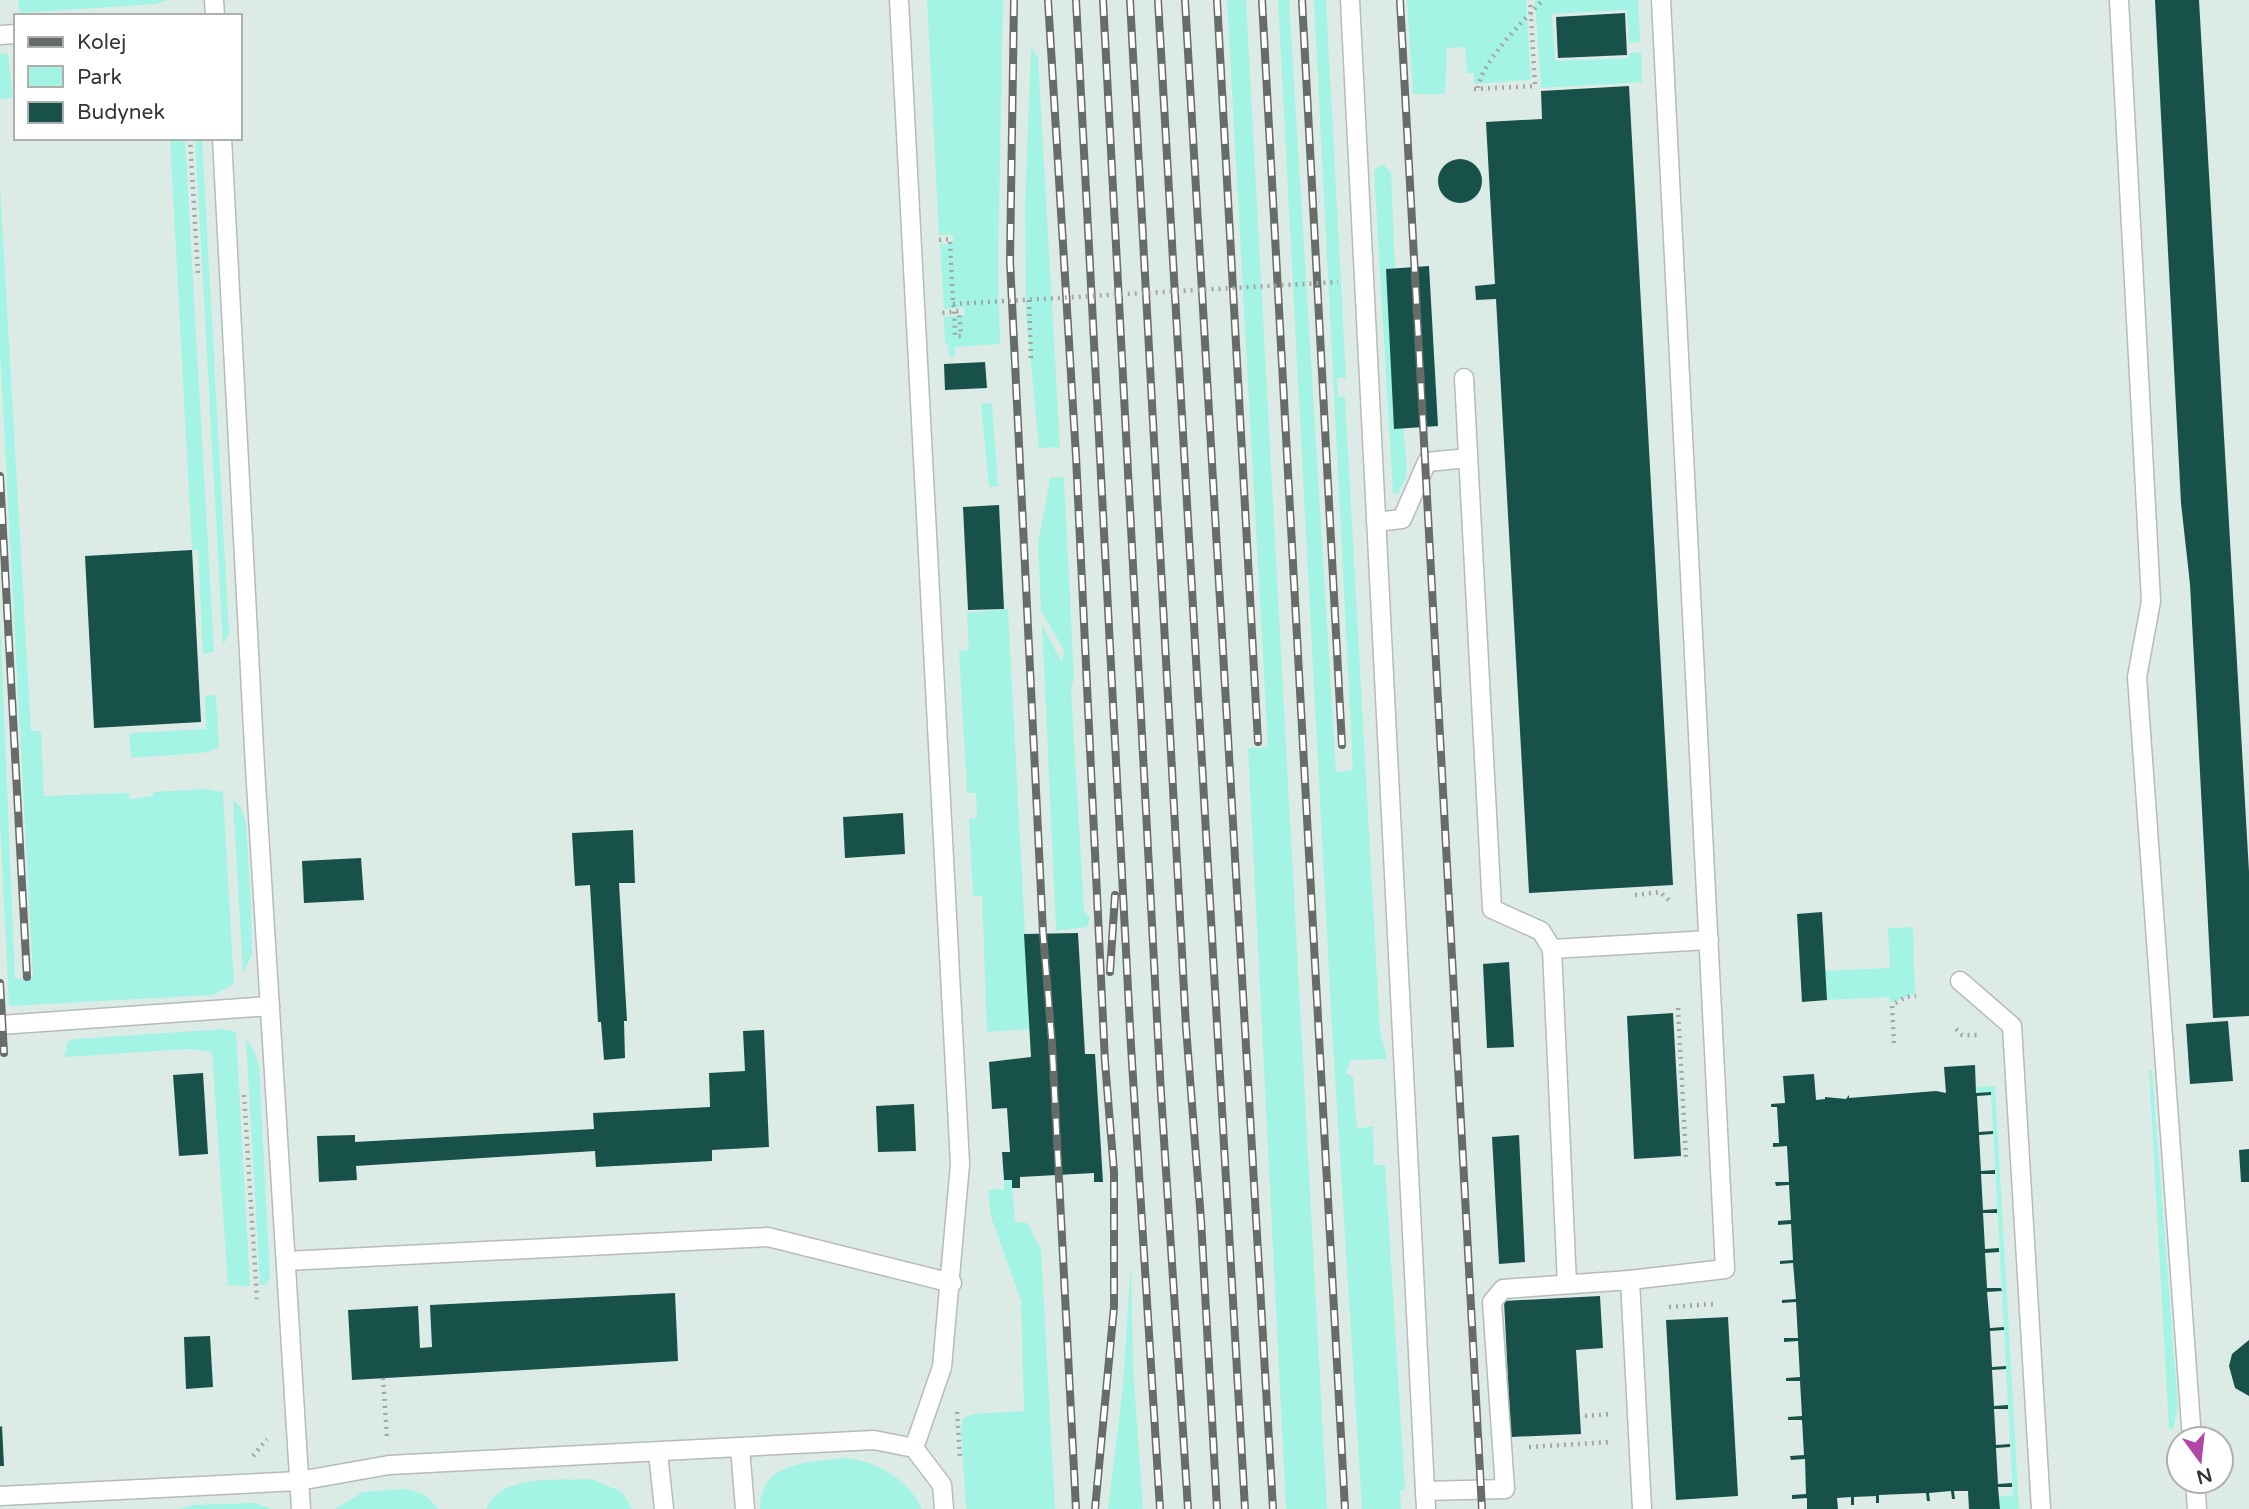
<svg xmlns="http://www.w3.org/2000/svg" width="2249" height="1509" font-family="'Varela Round',sans-serif">
	<style>
		.built { fill: #ddebe7; fill-rule: evenodd }
		.green { fill: #a4f4e5 }
		.building { fill: #185149 }
		.lines { fill: none; stroke-linecap: round; stroke-linejoin: round }
		.lane-casing { stroke: #b6bbba; stroke-width: 21 }
		.path { stroke: #a2a7a5; stroke-width: 4.5; stroke-dasharray: 2 5; stroke-linecap: butt }
		.lane { stroke: #fff; stroke-width: 18 }
		.rail-casing { stroke: #676b69; stroke-width: 8 }
		.rail { stroke: #fff; stroke-width: 5; stroke-dasharray: 16; stroke-linecap: butt }
		.path-bridge { stroke: #a2a7a5; stroke-width: 4.5; stroke-dasharray: 2 5; stroke-linecap: butt }
	</style>
	<rect width="100%" height="100%" fill="#f0f6f4"/>
	<path class="built" d="M0,0H2249V1509H0ZM16,16H240V138H16ZM2179,1439H2221V1481H2179Z"/>
	<g class="green">
		<path d="M18,0H168L155,4L20,13Z"/>
		<path d="M927,0H1003L998,272L1000,344L955,347V357L949,356L948,345L945,344L944,317L964,315V307L944,309L940,244L953,243V235H939Z"/>
		<path d="M1227,0H1246L1327,1509H1286L1248,748L1268,747Z"/>
		<path d="M1278,0H1289L1336,772L1353,770L1314,0H1326L1346,378H1337L1338,397H1345L1380,1031L1387,1059L1351,1060L1346,1073L1353,1077L1357,1129L1373,1126L1374,1165H1385L1405,1490L1400,1491L1401,1509H1362L1332,1029Z"/>
		<path d="M1407,0H1526L1531,80L1474,84V73H1467L1465,47L1447,48L1445,94H1413Z"/>
		<path d="M1535,0H1638L1640,42L1629,43L1627,10L1552,14L1555,61L1629,58L1630,53L1641,52L1642,82L1541,88Z"/>
		<path d="M1031,47L1038,57L1060,447L1039,448L1026,313L1025,207Z"/>
		<path d="M0,53L8,54L13,98L0,99Z"/>
		<path d="M170,138H185L214,652L203,654L198,550H192Z"/>
		<path d="M195,138H202L229,633L223,646Z"/>
		<path d="M1383,164L1391,173L1395,268L1386,269L1407,466L1406,477L1398,494L1393,493L1374,170Z"/>
		<path d="M0,185L31,731H41L44,796L129,793L130,799L153,796V792L206,789L223,792L234,984L213,995L9,1006L0,821V618L15,979L33,977L0,350Z"/>
		<path d="M992,403L998,486L989,487L981,404Z"/>
		<path d="M1064,477L1074,679L1071,688L1084,910L1090,918L1087,927L1056,931L1042,624L1061,661L1065,652L1041,610L1038,544L1050,478Z"/>
		<path d="M1008,609L1030,1029L987,1032L982,896H973L969,819L977,818L976,793H967L959,651L969,650L967,613Z"/>
		<path d="M216,695L219,748L202,753L131,758L129,733L206,729L205,696Z"/>
		<path d="M233,800L240,806L246,823L251,906L252,954L243,974Z"/>
		<path d="M1913,927L1915,993L1890,1003L1889,997L1827,1000L1825,971L1890,968L1888,928Z"/>
		<path d="M224,1029L236,1032L250,1286L228,1285L212,1052L189,1049L64,1057L68,1042L75,1039Z"/>
		<path d="M246,1040L253,1048L259,1066L270,1278L266,1285H260Z"/>
		<path d="M2149,1070H2152L2178,1407L2173,1429H2169Z"/>
		<path d="M1995,1086L2019,1509H2000L1999,1497L2013,1495L1991,1093H1976V1087Z"/>
		<path d="M1004,1180H1012L1015,1222L1027,1223L1041,1249L1055,1509H966L961,1429L963,1418L973,1414L1024,1411L1021,1301L991,1217L988,1192L994,1188L1004,1191Z"/>
		<path d="M1131,1261L1133,1367L1143,1509H1108L1123,1386Z"/>
		<path d="M847,1458C878,1462 909,1480 922,1509H760C760,1460 811,1462 847,1458Z"/>
		<path d="M591,1479L622,1492L632,1509H486C501,1473 559,1481 591,1479Z"/>
		<path d="M407,1489L425,1495L439,1509H335L363,1492Z"/>
		<path d="M256,1503L272,1509H179L193,1505Z"/>
	</g>
	<g class="building">
		<path d="M2155,0H2199L2249,872V1016L2213,1018L2190,584L2181,503Z"/>
		<path d="M1625,13L1627,55L1558,58L1556,17Z"/>
		<path d="M1629,86L1673,885L1529,893L1496,299L1476,300L1475,286L1495,284L1486,122L1542,119L1541,91Z"/>
		<circle cx="1460" cy="181" r="22"/>
		<path d="M1429,266L1438,426L1394,429L1386,269Z"/>
		<path d="M985,362L987,388L945,390L944,364Z"/>
		<path d="M999,505L1004,609L968,610L963,507Z"/>
		<path d="M192,550L201,722L94,728L85,556Z"/>
		<path d="M903,813L905,854L845,858L843,817Z"/>
		<path d="M633,830L635,883H619L627,1021H624L625,1058L604,1060L601,1022H598L590,885L575,886L572,833Z"/>
		<path d="M361,858L364,900L304,903L302,861Z"/>
		<path d="M1822,912L1827,1000L1802,1002L1797,914Z"/>
		<path d="M1078,933L1085,1054H1095L1103,1182H1094V1173L1020,1177V1188H1012V1180H1004L1002,1152H1010L1007,1108L992,1109L989,1062L1031,1057L1024,934Z"/>
		<path d="M1509,962L1514,1047L1487,1048L1483,964Z"/>
		<path d="M1673,1013L1681,1156L1634,1159L1627,1016Z"/>
		<path d="M2228,1021L2233,1081L2190,1084L2186,1024Z"/>
		<path d="M764,1030L769,1147L712,1150V1161L596,1167L595,1151L356,1166L357,1180L319,1182L317,1136L355,1135V1142L594,1129L593,1113L710,1107L709,1073L745,1071L743,1031Z"/>
		<path d="M1975,1065L1976,1093L1991,1092V1095L1977,1096L1979,1132L1993,1131V1134L1979,1135L1981,1171L1995,1170V1174H1981L1983,1210L1997,1209V1213H1983L1985,1249L1999,1248V1252L1985,1253L1987,1288H2001L2002,1291L1987,1292L1990,1328L2004,1327V1330L1990,1331L1992,1367L2006,1366V1369L1992,1370L1994,1406L2008,1405V1409H1994L1996,1445L2010,1444V1447L1996,1448L1998,1484L2012,1483V1487H1998L2000,1509H1969L1968,1491H1954L1955,1499H1952L1951,1491L1929,1493L1930,1501H1927L1926,1493L1879,1495V1503H1876V1496L1854,1497V1505H1851V1497L1837,1498L1838,1509H1807V1498L1792,1499V1495L1806,1494L1805,1459L1791,1460L1790,1456L1804,1455L1802,1420H1788V1417L1802,1416L1800,1381H1786V1378L1800,1377L1798,1341L1784,1342V1338H1798L1796,1302L1782,1303V1300L1796,1299L1793,1263L1780,1264V1261L1793,1260L1791,1224L1778,1225V1221L1791,1220L1789,1185L1776,1186L1775,1182H1789L1787,1146L1773,1147V1143H1779L1777,1107H1771V1104L1785,1103L1783,1076L1814,1074L1816,1100L1825,1099V1097L1846,1099L1849,1095V1098L1936,1091L1946,1093L1944,1067Z"/>
		<path d="M203,1073L208,1154L179,1156L173,1075Z"/>
		<path d="M914,1104L916,1151L878,1152L876,1106Z"/>
		<path d="M1519,1135L1525,1262L1499,1264L1492,1137Z"/>
		<path d="M2249,1149V1182H2241L2239,1150Z"/>
		<path d="M675,1293L678,1361L352,1380L348,1310L418,1306L420,1348L432,1347L430,1305Z"/>
		<path d="M1600,1296L1603,1348L1576,1350L1581,1434L1511,1437L1504,1301Z"/>
		<path d="M1728,1317L1738,1496L1676,1500L1666,1320Z"/>
		<path d="M210,1336L213,1387L186,1389L184,1337Z"/>
		<path d="M2249,1340V1396L2235,1388L2229,1366L2232,1354Z"/>
		<path d="M2,1426L4,1466H0V1427Z"/>
	</g>
	<g class="lines">
		<g class="lane-casing">
			<g id="lane">
				<path d="M214,0L215,16"/>
				<path d="M899,0L960,1164L942,1367L914,1448"/>
				<path d="M1350,0L1425,1491"/>
				<path d="M2119,0L2151,601L2137,677L2192,1439"/>
				<path d="M0,35L16,34"/>
				<path d="M222,138L255,767L301,1509"/>
				<path d="M1464,378L1492,909L1541,931L1552,949"/>
				<path d="M1376,522L1402,519L1427,462L1468,458"/>
				<path d="M1960,981L2012,1026L2041,1509"/>
				<path d="M0,1025L270,1006"/>
				<path d="M286,1261L768,1237L952,1283"/>
				<path d="M1567,1284L1552,949L1709,940"/>
				<path d="M740,1448L745,1509"/>
				<path d="M658,1453L664,1509"/>
				<path d="M2195,1481L2197,1509"/>
				<path d="M0,1496L299,1481L389,1465L874,1440L914,1448L942,1485L944,1509"/>
				<path d="M1426,1509L1425,1491L1505,1489L1492,1302L1503,1289L1630,1280"/>
				<path d="M1642,1509L1630,1280L1725,1269L1661,0"/>
			</g>
		</g>
		<g class="path">
			<path d="M1478,88C1482,61 1524,20 1543,0"/>
			<path d="M1474,89L1535,86L1530,0"/>
			<path d="M190,138L198,274"/>
			<path d="M939,240L950,239L953,304L954,307L955,336H961L959,311L942,313"/>
			<path d="M1029,300L1031,363"/>
			<path d="M1635,895L1660,892L1672,903"/>
			<path d="M1678,1008L1686,1158"/>
			<path d="M1956,1029L1962,1035H1977"/>
			<path d="M1894,1043L1892,1005L1906,997L1916,996"/>
			<path d="M244,1095L257,1299"/>
			<path d="M1669,1307L1713,1304"/>
			<path d="M383,1378L387,1437"/>
			<path d="M957,1412L960,1459"/>
			<path d="M1585,1416L1610,1414"/>
			<path d="M1529,1447L1611,1442"/>
			<path d="M253,1456L267,1439"/>
		</g>
		<use href="#lane" class="lane"/>
		<g class="rail-casing">
			<g id="rail">
				<path d="M1014,0L1010,261L1043,933L1052,1043L1076,1509"/>
				<path d="M1048,0L1076,456L1105,1062L1114,1172V1307L1095,1509"/>
				<path d="M1076,0L1131,1046L1160,1509"/>
				<path d="M1103,0L1161,1094L1188,1509"/>
				<path d="M1130,0L1186,1027L1201,1220L1217,1509"/>
				<path d="M1158,0L1245,1509"/>
				<path d="M1185,0L1273,1509"/>
				<path d="M1217,0L1258,742"/>
				<path d="M1262,0L1345,1509"/>
				<path d="M1302,0L1342,745"/>
				<path d="M1400,0L1482,1509"/>
				<path d="M0,476L27,977"/>
				<path d="M1110,972L1115,895"/>
				<path d="M0,983L4,1053"/>
			</g>
		</g>
		<use href="#rail" class="rail"/>
		<path class="path-bridge" d="M953,304L1338,282"/>
	</g>
	<rect x="14" y="14" width="228" height="126" fill="#ffffff" stroke="#aeafaf" stroke-width="2"/>
	<rect x="28" y="37" width="35" height="10" fill="#676b69" stroke="#aeafaf" stroke-width="2"/>
	<text x="77" y="49" font-size="21" fill="#353736">Kolej</text>
	<rect x="28" y="66" width="35" height="21" fill="#a4f4e5" stroke="#aeafaf" stroke-width="2"/>
	<text x="77" y="84" font-size="21" fill="#353736">Park</text>
	<rect x="28" y="102" width="35" height="21" fill="#185149" stroke="#aeafaf" stroke-width="2"/>
	<text x="77" y="119" font-size="21" fill="#353736">Budynek</text>
	<g transform="translate(2200 1460) rotate(165)"><circle r="33" fill="#ffffff" stroke="#aeafaf" stroke-width="2"/>
	<path d="M0-5L12 26L0 18L-12 26Z" fill="#b046a6"/>
	<text y="-10" font-size="19" font-weight="bold" text-anchor="middle" fill="#353736">N</text>
	</g>
</svg>
